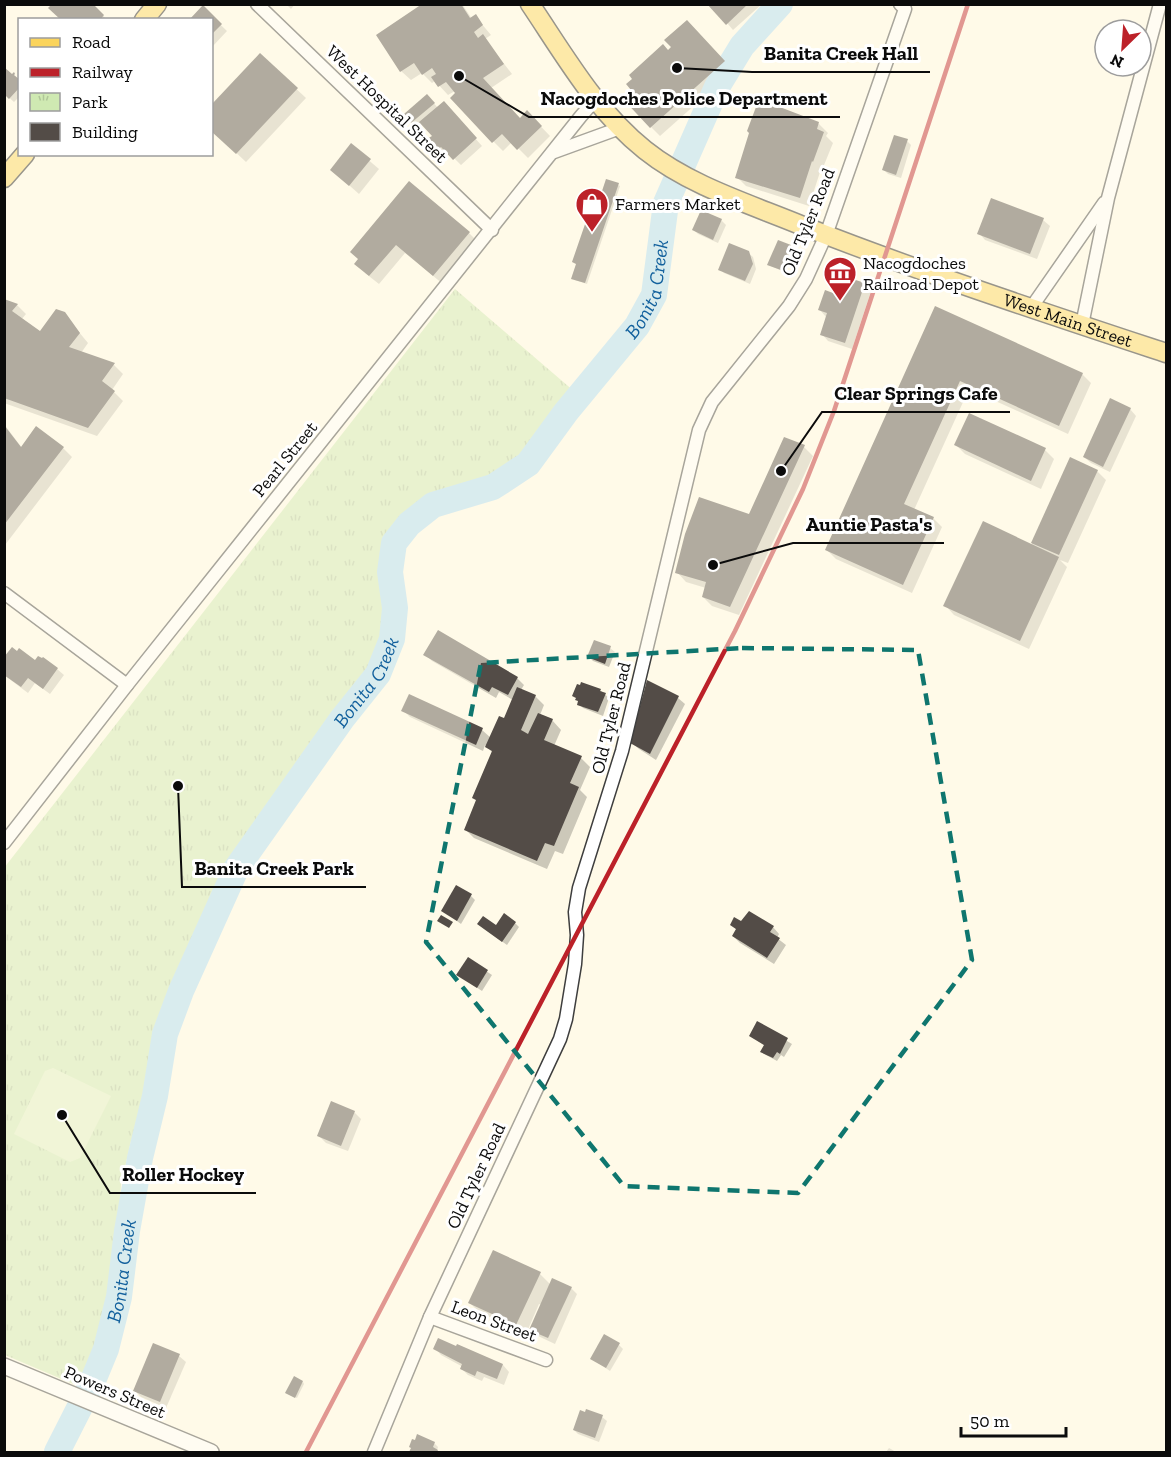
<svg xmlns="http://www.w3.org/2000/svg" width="1171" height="1457" font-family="'Zilla Slab',serif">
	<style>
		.park { fill: url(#park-tufts) }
		.pitch { fill: #e1f0c4 }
		.shadow { fill: #0003 }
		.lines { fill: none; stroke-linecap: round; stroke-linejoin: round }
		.river { stroke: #acdbf7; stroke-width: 26 }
		.building { fill: #534c47 }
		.minor-casing { stroke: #3e3e3e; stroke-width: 15 }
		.tertiary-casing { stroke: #3e3e3e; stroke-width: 18 }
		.primary-casing { stroke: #1c1c1c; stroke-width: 21 }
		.minor { stroke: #fff; stroke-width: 12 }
		.tertiary { stroke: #fff; stroke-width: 15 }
		.primary { stroke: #fbd45c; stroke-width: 18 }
		.rail { stroke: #bc2129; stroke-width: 4.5 }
		.marked { fill: none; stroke: #0f766e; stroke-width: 4.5; stroke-dasharray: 12 8; stroke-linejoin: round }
		.labels { text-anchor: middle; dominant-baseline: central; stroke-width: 6; stroke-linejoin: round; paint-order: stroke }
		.street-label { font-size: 18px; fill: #0b0b0b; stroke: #fff }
		.poi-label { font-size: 18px; fill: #0b0b0b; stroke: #fff; text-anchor: start }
		.water-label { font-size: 20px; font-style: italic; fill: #13619d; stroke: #fff }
		.leader { fill: none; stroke: #0b0b0b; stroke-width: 2 }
		.callout-dot { fill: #0b0b0b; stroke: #fff; stroke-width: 2 }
		.callout-label { font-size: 20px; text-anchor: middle; font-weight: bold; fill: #0b0b0b; stroke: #fff; stroke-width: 6; stroke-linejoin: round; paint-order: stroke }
	</style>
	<defs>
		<pattern id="park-tufts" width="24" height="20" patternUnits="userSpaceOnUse" patternTransform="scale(1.5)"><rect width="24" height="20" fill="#cfe9b2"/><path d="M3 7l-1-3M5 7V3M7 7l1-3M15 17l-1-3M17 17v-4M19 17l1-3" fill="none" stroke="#b0c698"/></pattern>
	</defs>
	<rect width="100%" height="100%" fill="#fffae8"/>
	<path class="park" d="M455,289L575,392L526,463L491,484L433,502L407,521L391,542L385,572L390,611L387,636L373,670L230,865L186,969L160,1036L150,1093L131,1141L121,1185L114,1294L101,1335L78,1386L5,1355L4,868Z"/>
	<path class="pitch" d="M53,1068L111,1096L80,1158L70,1162L14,1134L45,1071Z"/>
	<g class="shadow">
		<path d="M53,4H92L107,20H63L50,8Z"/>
		<path d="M286,4H295L291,9Z"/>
		<path d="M425,4H462L472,19L475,16L491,35L485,39L512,74L491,88L520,119L527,112L550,136L528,158L512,142L503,151L494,142L452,98L460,88L448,95L435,81L432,83L422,73L411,80L401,71L378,36Z"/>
		<path d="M711,4H762L733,30Z"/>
		<path d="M203,8L227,31L212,47V20Z"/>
		<path d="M696,31L733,71L660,136L651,127L668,52Z"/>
		<path d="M260,55L306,98L246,162L212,130V106Z"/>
		<path d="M20,82V96L14,102L4,93Z"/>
		<path d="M431,100L438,108L450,110L482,146L461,165L449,153L445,156L429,140L434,136L421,122L417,126L406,114Z"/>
		<path d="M760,101L819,124L828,133L826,136L833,143L822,170L821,169L809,206L746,186L737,177Z"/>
		<path d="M907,141L911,145L901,178L888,174L884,170Z"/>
		<path d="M352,146L379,169L359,194L332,170Z"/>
		<path d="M618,185L620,186L587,284L575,280L599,205Z"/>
		<path d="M702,212L721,220L726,225L718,243L698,234L694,230Z"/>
		<path d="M1043,220L1050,226L1037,259L985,240L979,233Z"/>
		<path d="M469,233L478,242L443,284L405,253L379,284L365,273L360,260L352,252Z"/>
		<path d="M790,246L792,248L782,271L771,266Z"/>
		<path d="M748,253L753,257L756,269L750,284L724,273L720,269Z"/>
		<path d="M864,285L871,291L852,349L828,341L822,334L826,317L820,310L834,295Z"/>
		<path d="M4,300L17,305L26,314L21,320L40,333L64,314L88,343L81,353L114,365L123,374L112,390L123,401L97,436L4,403Z"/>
		<path d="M936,308L1082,374L1091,383L1068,434L969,389L914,510L933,518L942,527L912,593L836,559L827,550Z"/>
		<path d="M1130,409L1136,416L1110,472L1091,463L1084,457Z"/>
		<path d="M970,415L1045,450L1054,459L1041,489L965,454L956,445Z"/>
		<path d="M4,424L22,448H63L72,457L5,545Z"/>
		<path d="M804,447L813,456L739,615L712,606L703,597L706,588L686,582L677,572L749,516Z"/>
		<path d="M1070,459L1097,471L1106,480L1068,563L1060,560L1067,567L1029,649L954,615L945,605L1031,546Z"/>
		<path d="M610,648L615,652L609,667L593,661L589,657Z"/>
		<path d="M425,654L517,678L524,685L521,690L535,696L544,705L540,715L552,720L561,730L554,746L581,758L590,767L580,790L587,797L563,854L555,851L547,869L474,838L465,829L477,801L474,798L493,753L485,745L483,751L410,717L403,710L410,696L482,730L491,738L504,720L513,700L499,692L496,698L432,661Z"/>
		<path d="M35,662L57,669L64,675L50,694L35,683L28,693L4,675Z"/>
		<path d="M600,690L609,698L603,716L583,708L579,704Z"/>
		<path d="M678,698L685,704L656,760L639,749L632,743Z"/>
		<path d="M471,896L475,900L461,924L443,911Z"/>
		<path d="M515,923L519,927L507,945L483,928Z"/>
		<path d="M741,923L773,927L779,934L777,938L786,945L774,964L740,943L733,936L737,930L731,925Z"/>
		<path d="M468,959L492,975L482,991L458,975Z"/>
		<path d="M757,1023L792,1044L784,1057L781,1055L777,1061L766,1055L762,1051L765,1046L751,1036Z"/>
		<path d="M354,1112L361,1119L348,1151L326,1143L319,1136Z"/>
		<path d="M540,1274L551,1285L571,1288L577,1294L555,1344L538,1336L531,1330L542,1305L539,1304L526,1334L479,1312L470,1303Z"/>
		<path d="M458,1345L503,1365L509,1372L504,1385L484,1377L482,1381L468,1375L462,1369L463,1367L441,1355L435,1348H457Z"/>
		<path d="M619,1345L623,1349L610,1371L592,1359Z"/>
		<path d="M179,1356L186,1362L166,1408L141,1397L135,1391Z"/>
		<path d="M303,1382L304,1384L297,1398L289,1394Z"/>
		<path d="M602,1417L607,1421L599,1442L578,1434L574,1430Z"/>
		<path d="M434,1443L438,1447L437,1450L439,1452H411Z"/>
		<path d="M889,1448L896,1452H886Z"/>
	</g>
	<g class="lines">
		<path class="river" id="s1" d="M57,1452L92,1383L106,1349L119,1297L127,1231L140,1158L155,1096L165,1034L181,991L236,869L342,719L378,674L392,639L395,608L390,572L394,543L409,524L433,505L493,487L528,464L566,412L637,326L654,295L666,203L717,87L742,46L780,4"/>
	</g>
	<g class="building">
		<path d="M422,4H461L470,18L476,14L483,25L474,32L478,38L483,34L504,64L483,78L520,118L527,110L542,126L517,150L502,134L492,143L450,98L455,93L446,82L438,87L431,77L436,74L432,68L422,75L414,63L400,72L376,35Z"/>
		<path d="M707,4H748L726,25Z"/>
		<path d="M51,5H94L104,15L100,20H61L48,8Z"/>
		<path d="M203,5L222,24L212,34V20H189Z"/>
		<path d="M687,20L725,61L650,128L622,98L631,90L626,84L632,79L629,75L663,44L668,50L671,47L664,40Z"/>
		<path d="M260,53L298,88L236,154L212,132V104Z"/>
		<path d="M4,67L12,74L14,72L15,74L14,75L20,80V87L9,99L4,94Z"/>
		<path d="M427,94L435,103L411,123L404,114Z"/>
		<path d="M759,99L819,122L817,129L824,132L813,162L812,161L800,198L735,178L749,133L747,131Z"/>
		<path d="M444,101L477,138L453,160L441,147L437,150L427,139L432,136L419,122Z"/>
		<path d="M894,135L908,139L896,175L882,170Z"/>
		<path d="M351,143L371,159L349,186L330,170Z"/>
		<path d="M606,179L619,183L585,283L571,279L576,264L572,262L593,201L598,203Z"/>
		<path d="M409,181L470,232L433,276L396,245L369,276L354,264L358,259L350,252Z"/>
		<path d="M991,198L1044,218L1030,254L977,234Z"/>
		<path d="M701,210L722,219L713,240L692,230Z"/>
		<path d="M778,240L791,245L781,270L767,265Z"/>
		<path d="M729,243L749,251L753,264L745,281L718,270Z"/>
		<path d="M840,275L865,283L845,343L820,335L827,313L818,310L825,290L833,293Z"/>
		<path d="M4,299L18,304L12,311L40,331L56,309L65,312L80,333L69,347L115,363L102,381L115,391L88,428L4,398Z"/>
		<path d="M935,306L1083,373L1059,426L960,381L904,504L934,517L903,585L825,550Z"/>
		<path d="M1110,398L1131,408L1103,467L1083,457Z"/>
		<path d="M969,413L1046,448L1031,481L954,445Z"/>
		<path d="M4,425L21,447L36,426L64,447L4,525Z"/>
		<path d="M784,437L805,445L730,607L702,597L706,582L675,573L685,534L699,497L749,514Z"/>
		<path d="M1070,457L1098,470L1059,555L1031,543Z"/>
		<path d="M983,521L1059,557L1020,641L943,606Z"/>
		<path d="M438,630L518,677L508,695L492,687L489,692L423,655Z"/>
		<path d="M594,640L611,646L605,664L587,657Z"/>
		<path d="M12,647L17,651L19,648L35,660L38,656L42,658L43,657L58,668L43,689L28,678L21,687L4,675V657Z"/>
		<path d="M647,680L679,696L650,754L630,743Z"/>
		<path d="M581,682L601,689L600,691L606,693L598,712L577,705L578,701L575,700L576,698L572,696L577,684L580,685Z"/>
		<path d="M517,687L536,695L521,730L528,734L538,713L553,719L544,740L582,756L570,783L579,787L554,846L545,843L537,861L464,830L476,800L472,798L492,751L485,747L499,716L504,718Z"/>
		<path d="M409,694L483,728L476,745L401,711Z"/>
		<path d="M456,885L472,894L457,921L441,911Z"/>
		<path d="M749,911L774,926L770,932L780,938L767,958L732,936L736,929L730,925L734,917L741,921Z"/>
		<path d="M504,913L516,922L502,942L477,924L483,916L496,925Z"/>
		<path d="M441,915L453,922L449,928L437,921Z"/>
		<path d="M468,957L488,970L477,988L456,975Z"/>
		<path d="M757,1021L788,1038L780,1054L777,1052L773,1058L760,1052L764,1045L749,1036Z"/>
		<path d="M331,1101L355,1111L341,1146L317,1136Z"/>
		<path d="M493,1250L541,1272L516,1325L468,1303Z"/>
		<path d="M552,1278L572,1287L548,1338L529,1330Z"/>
		<path d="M604,1334L620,1343L606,1368L590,1359Z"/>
		<path d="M438,1338L456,1346L457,1344L503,1364L497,1379L477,1371L475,1376L460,1369L462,1364L433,1349Z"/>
		<path d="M153,1343L180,1354L160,1402L133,1391Z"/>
		<path d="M294,1376L303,1381L295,1398L285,1393Z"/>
		<path d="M586,1409L603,1415L595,1438L573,1430L580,1410L585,1412Z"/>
		<path d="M417,1434L435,1442L433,1447L438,1450L437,1452H409L411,1448L409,1447L412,1439L415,1440Z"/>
	</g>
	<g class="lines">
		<g class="minor-casing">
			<g id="minor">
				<path d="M257,4L492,230"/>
				<path d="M554,152L620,128"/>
				<path d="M1031,308L1104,203"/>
				<path d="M1082,325L1108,198L1160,4"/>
				<path d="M4,593L127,685"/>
				<path d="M4,843L127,685L581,116L595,100"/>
				<path d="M430,1317L546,1360"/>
				<path d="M374,1452L430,1317L560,1039L566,1019L575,964L577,935L575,912L579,888L622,751L699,430L712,402L789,306L806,279L826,235L905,9L900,4"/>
			</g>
		</g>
		<g class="tertiary-casing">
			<path id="tertiary" d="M4,1366L211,1452"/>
		</g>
		<g class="primary-casing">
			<g id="primary">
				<path id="s2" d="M530,4C565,56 596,111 645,150C690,186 750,204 803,226C923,273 1045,313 1166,353"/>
				<path d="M144,20L157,4"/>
				<path d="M4,178L25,154"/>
			</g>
		</g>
		<use href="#minor" class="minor"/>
		<use href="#tertiary" class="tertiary"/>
		<use href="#primary" class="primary"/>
		<path class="rail" d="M306,1452L735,631L803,489L834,411L968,4"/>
	</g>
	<path d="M0 0H1171V1457H0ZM742,648L918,650L972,960L798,1193L624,1186L426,942L481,663Z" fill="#fffae8" fill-opacity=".55" fill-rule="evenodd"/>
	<path class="marked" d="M742,648L918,650L972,960L798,1193L624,1186L426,942L481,663Z"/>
	<defs>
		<g id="shop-pin" transform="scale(1.725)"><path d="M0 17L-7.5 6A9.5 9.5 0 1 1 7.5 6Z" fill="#bc2129" stroke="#fff"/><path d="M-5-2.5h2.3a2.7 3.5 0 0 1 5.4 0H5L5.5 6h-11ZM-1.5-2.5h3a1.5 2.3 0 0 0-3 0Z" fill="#fff"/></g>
		<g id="museum-pin" transform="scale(1.725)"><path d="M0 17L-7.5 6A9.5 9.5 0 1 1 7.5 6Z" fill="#bc2129" stroke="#fff"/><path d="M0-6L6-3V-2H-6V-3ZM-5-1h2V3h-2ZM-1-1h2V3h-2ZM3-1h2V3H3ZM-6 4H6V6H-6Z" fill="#fff"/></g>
	</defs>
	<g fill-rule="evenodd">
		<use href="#shop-pin" x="592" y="204"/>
		<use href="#museum-pin" x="840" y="273"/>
	</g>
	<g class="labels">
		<g class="street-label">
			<text transform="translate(387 104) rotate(44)">West Hospital Street</text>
			<text transform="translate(808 222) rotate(-68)">Old Tyler Road</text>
			<text stroke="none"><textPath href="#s2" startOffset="644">West Main Street</textPath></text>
			<text transform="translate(285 459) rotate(-51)">Pearl Street</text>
			<text transform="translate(611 718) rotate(-76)">Old Tyler Road</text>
			<text transform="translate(476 1176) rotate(-65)">Old Tyler Road</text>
			<text transform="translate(494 1321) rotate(20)">Leon Street</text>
			<text transform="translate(115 1392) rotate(23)">Powers Street</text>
		</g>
		<g class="poi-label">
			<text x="615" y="204">Farmers Market</text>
			<text x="863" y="263">Nacogdoches<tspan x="863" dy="21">Railroad Depot</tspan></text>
		</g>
		<g class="water-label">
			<text stroke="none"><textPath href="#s1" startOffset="1365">Bonita Creek</textPath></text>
			<text stroke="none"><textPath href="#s1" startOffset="843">Bonita Creek</textPath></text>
			<text stroke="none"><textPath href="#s1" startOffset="194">Bonita Creek</textPath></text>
		</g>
	</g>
	<path class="leader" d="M677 68L752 72H930M459 76L529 117H840M781 471L822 412H1010M713 565L793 543H944M178 786L182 887H366M62 1115L110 1193H256"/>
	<g class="callout-dot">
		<circle cx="677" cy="68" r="6"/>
		<circle cx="459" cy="76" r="6"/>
		<circle cx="781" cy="471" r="6"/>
		<circle cx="713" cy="565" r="6"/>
		<circle cx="178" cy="786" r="6"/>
		<circle cx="62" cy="1115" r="6"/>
	</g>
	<g class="callout-label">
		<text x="841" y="60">Banita Creek Hall</text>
		<text x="684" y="105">Nacogdoches Police Department</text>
		<text x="916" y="400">Clear Springs Cafe</text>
		<text x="869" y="531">Auntie Pasta's</text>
		<text x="274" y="875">Banita Creek Park</text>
		<text x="183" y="1181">Roller Hockey</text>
	</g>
	<rect width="1171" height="1457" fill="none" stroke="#0b0b0b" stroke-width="12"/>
	<rect x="18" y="18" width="195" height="138" fill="#ffffff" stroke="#9d9d9d" stroke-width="1.5"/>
	<rect x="30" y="38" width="30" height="9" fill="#fbd45c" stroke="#9d9d9d" stroke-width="1.5"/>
	<text x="72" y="48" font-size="18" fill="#0b0b0b">Road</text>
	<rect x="30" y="68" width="30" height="9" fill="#bc2129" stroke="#9d9d9d" stroke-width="1.5"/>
	<text x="72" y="78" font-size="18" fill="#0b0b0b">Railway</text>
	<rect x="30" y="93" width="30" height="18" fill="url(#park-tufts)" stroke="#9d9d9d" stroke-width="1.5"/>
	<text x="72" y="108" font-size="18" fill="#0b0b0b">Park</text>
	<rect x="30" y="123" width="30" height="18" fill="#534c47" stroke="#9d9d9d" stroke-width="1.5"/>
	<text x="72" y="138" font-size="18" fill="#0b0b0b">Building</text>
	<g transform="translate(1123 48) rotate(205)"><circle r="28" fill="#ffffff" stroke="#9d9d9d" stroke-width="1.5"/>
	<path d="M0-4.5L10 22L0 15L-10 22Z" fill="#bc2129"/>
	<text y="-9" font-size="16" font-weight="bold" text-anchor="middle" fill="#0b0b0b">N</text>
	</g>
	<path d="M961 1427v9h105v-9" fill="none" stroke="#0b0b0b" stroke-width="3"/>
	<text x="970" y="1427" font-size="18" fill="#0b0b0b" stroke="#ffffff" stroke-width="4.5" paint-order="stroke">50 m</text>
</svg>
